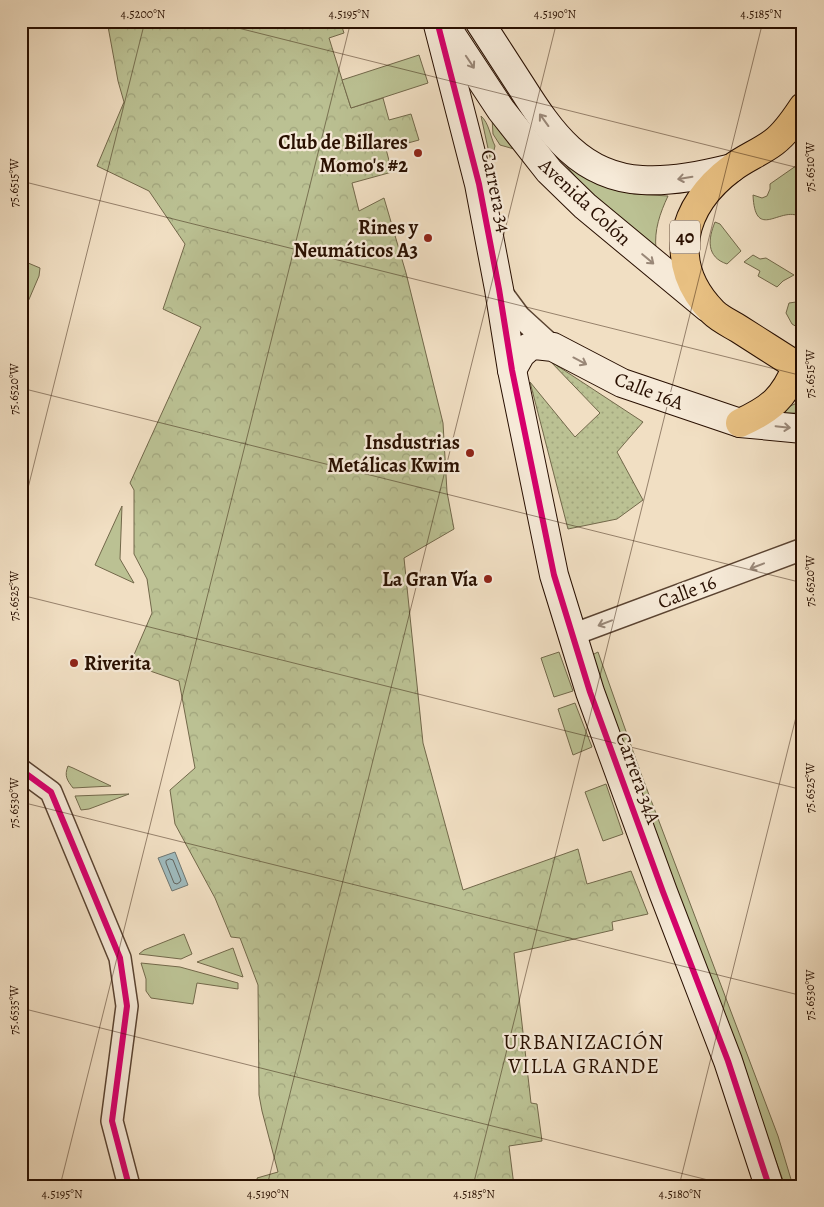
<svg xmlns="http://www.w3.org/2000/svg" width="824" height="1207" font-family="Alegreya,serif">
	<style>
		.grass { fill: url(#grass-dots); stroke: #72684a }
		.forest { fill: url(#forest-crowns); stroke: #72684a }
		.green { fill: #bbc193; stroke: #72684a }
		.water { fill: #9ebabd; stroke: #6f7671 }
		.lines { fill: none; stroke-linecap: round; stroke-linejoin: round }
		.shore { stroke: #63645e; stroke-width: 1 }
		.street-casing { stroke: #5a4331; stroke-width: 24 }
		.secondary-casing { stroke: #280f00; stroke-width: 30 }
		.highway-casing { stroke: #280f00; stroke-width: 30 }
		.street { stroke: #f6ead8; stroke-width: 21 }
		.secondary { stroke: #f6ead8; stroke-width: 28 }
		.highway { stroke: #e8c082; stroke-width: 28 }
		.cycleway-casing { stroke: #f6ead8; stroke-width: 9 }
		.cycleway { stroke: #d6006c; stroke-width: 6 }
		.oneway { stroke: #998777 }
		.ticks { fill: none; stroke: #280f00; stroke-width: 1; stroke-opacity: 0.45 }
		.poi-dot { fill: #8f2418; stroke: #f6ead8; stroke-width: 2 }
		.labels { text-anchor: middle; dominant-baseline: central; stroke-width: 4.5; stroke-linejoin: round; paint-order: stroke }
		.shield { fill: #f6ead8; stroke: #665141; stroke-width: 1 }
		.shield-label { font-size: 19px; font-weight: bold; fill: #280f00 }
		.poi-label { font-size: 20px; font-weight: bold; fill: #280f00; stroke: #f6ead8; text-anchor: end }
		.street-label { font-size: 20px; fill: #280f00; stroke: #f6ead8 }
		.neighbourhood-label { font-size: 21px; letter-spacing: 1px; fill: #280f00; stroke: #f6ead8 }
		.neatline { fill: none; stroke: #280f00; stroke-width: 2 }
		.ticks-label { font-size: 12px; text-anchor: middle; fill: #280f00 }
	</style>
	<defs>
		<pattern id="grass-dots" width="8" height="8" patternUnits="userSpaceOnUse" patternTransform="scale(1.25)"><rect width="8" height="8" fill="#bbc193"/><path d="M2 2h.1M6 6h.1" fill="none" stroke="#a1a57d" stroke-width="1.8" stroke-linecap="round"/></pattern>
		<pattern id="forest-crowns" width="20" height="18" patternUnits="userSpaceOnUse" patternTransform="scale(1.25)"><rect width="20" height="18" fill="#bbc193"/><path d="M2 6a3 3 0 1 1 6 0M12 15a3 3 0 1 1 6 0" fill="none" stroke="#a1a57d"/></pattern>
	</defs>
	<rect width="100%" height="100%" fill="#f1dfc3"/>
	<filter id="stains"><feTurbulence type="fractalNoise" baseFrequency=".004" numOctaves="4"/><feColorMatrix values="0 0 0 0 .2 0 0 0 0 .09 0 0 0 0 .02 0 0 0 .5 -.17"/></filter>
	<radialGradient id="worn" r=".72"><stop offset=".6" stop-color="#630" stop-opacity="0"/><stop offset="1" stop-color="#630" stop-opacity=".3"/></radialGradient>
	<path class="grass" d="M550,361L643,422L617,452L643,500L617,519L568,529L530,382L575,437L600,413Z"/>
	<path class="forest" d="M107,21H340L344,33L329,38L351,108L383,98L389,120L411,114L419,140L386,149L392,172L352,183L359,211L384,198L406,273L443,423L447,492L454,529L404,558L423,743L463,890L578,849L587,884L631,871L648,914L612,922L613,930L514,953L531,1103L537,1104L542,1141L509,1146L514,1186H259L257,1178L278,1172L262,1111L259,1095L258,985L240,938L231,937L215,898L175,824L170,790L195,768L179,681L130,664L152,613L147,579L134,554V490L130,483L201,327L163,309L185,244L149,191L97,166L124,102L118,81Z"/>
	<g class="green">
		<path d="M419,55L428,83L351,108L342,80Z"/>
		<path d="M481,116C489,123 490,136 495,146L491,162Z"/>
		<path d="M492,118L507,141L514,149L500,145L493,134Z"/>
		<path d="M552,149L619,190L634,194L668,196C660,213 654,230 656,249L587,190Z"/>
		<path d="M803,161V220C802,219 796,215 796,215C777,210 755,239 753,195L762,198L767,196L770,189V184Z"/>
		<path d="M715,222L720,224L741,251L727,264C706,257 708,239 715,222Z"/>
		<path d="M753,255L760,259L766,258L794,275L783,281L777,287L758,276L760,271L744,262Z"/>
		<path d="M21,260L40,268L39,276L27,304L21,301Z"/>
		<path d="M796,302L803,303L802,330L792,324L786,313L789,303Z"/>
		<path d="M803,400V413H776Z"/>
		<path d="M122,506L120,559L134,583L95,565Z"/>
		<path d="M559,652L573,691L554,697L541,658Z"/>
		<path d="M598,652L640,771L778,1136L793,1186H785L692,930L644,805L592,655Z"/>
		<path d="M575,703L592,747L573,755L558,709Z"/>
		<path d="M68,766L73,768L111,786L73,788C67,780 64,776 68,766Z"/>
		<path d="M606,784L623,834L603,841L585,792Z"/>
		<path d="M129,794L89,809L81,810L75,796Z"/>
		<path d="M184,934L192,954L181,959L139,954L144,950Z"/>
		<path d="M233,948L243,977L197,962Z"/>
		<path d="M141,963L180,967L238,983V989L197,983L193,1004L151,998L146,991V979Z"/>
	</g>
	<path class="water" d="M175,852L188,885L172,891L158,858Z"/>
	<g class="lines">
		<path class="shore" d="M170,859L173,860L181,880L180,882L177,884L174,883L166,863V861Z"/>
		<g class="street-casing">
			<g id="street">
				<path d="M499,289L519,316L553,347"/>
				<path d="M572,635L803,549"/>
				<path d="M21,770L51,792L120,958L127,1006L112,1121L129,1186"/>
			</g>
		</g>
		<g class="secondary-casing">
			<g id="secondary">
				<path d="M437,21L479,184L499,289L512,370L554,575L590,692L663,892L728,1061L769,1186"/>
				<path d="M479,21C493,43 507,64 521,86C550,132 581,177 642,180C672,182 703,175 732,168"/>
				<path d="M445,25L501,110L549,171L585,206L708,308"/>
				<path d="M512,370L521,354L529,347L535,345L553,347L622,383L740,423L803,429"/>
			</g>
		</g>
		<g class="highway-casing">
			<g id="highway">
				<path d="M803,107C795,119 786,133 774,142C761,152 745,158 732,168C681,206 666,264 713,312C720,319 731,324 739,329C758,341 778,354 797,366L803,367"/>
				<path d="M740,423C771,409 784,398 797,366"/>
			</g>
		</g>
		<use href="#street" class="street"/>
		<use href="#secondary" class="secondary"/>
		<use href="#highway" class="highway"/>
		<g class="cycleway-casing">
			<g id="cycleway">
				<path d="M437,21L479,184L499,289L512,370L554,575L590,692L663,892L728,1061L769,1186"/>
				<path d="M21,770L51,792L120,958L127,1006L112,1121L129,1186"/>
			</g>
		</g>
		<use href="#cycleway" class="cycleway"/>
	</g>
	<defs><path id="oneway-shaft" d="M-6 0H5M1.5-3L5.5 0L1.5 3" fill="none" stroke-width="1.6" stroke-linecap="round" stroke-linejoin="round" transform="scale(1.25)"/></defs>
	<g class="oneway">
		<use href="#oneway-shaft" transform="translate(470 62) rotate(56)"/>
		<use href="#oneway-shaft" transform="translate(544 120) rotate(-126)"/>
		<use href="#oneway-shaft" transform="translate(685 178) rotate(171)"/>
		<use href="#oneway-shaft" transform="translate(648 259) rotate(40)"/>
		<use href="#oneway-shaft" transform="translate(580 361) rotate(28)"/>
		<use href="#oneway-shaft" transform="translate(783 427) rotate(6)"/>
		<use href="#oneway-shaft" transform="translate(757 566) rotate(159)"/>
		<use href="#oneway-shaft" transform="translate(605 623) rotate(159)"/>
	</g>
	<path class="ticks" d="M210,21L803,169M21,181L803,376M21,388L803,583M21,516L145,21M21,595L803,790M21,802L803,996M21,1008L732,1186M60,1186L351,21M267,1186L557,21M473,1186L763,21M679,1186L803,689"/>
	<g class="poi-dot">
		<circle cx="418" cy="153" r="5"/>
		<circle cx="428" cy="238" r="5"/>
		<circle cx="470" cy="453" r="5"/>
		<circle cx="488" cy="579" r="5"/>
		<circle cx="74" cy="663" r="5"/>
	</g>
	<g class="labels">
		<rect class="shield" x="670" y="220.5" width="30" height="33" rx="4"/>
		<g class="shield-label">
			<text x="685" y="237">40</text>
		</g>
		<g class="poi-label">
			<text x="408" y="142">Club de Billares<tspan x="408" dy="23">Momo's #2</tspan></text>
			<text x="418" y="227">Rines y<tspan x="418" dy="23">Neumáticos A3</tspan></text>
			<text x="460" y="442">Insdustrias<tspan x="460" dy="23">Metálicas Kwim</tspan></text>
			<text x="478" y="579">La Gran Vía</text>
			<text x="84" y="663" text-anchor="start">Riverita</text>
		</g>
		<g class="street-label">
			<text transform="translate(496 191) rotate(78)">Carrera 34</text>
			<text transform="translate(585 202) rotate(43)">Avenida Colón</text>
			<text transform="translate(649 391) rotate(21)">Calle 16A</text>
			<text transform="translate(687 592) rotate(-21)">Calle 16</text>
			<text transform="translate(638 778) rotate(70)">Carrera 34A</text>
		</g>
		<g class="neighbourhood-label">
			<text x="584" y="1042">URBANIZACIÓN<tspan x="584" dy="24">VILLA GRANDE</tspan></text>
		</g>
	</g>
	<rect width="824" height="1207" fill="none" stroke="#f1dfc3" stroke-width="55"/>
	<rect x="28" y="28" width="768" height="1152" class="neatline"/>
	<g class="ticks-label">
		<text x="143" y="18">4.5200°N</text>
		<text x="349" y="18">4.5195°N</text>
		<text x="555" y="18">4.5190°N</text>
		<text x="761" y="18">4.5185°N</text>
		<text transform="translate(810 167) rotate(-90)" y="4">75.6510°W</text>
		<text transform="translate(14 183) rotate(-90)" y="4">75.6515°W</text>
		<text transform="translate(810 374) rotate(-90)" y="4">75.6515°W</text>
		<text transform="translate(14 389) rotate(-90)" y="4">75.6520°W</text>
		<text transform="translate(810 581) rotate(-90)" y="4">75.6520°W</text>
		<text transform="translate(14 596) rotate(-90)" y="4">75.6525°W</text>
		<text transform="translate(810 788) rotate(-90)" y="4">75.6525°W</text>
		<text transform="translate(14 803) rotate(-90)" y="4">75.6530°W</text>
		<text transform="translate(810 995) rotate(-90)" y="4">75.6530°W</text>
		<text transform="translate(14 1010) rotate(-90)" y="4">75.6535°W</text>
		<text x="62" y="1198">4.5195°N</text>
		<text x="268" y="1198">4.5190°N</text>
		<text x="474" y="1198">4.5185°N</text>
		<text x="680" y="1198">4.5180°N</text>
	</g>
	<rect width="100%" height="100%" filter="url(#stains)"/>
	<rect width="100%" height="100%" fill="url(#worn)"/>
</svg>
